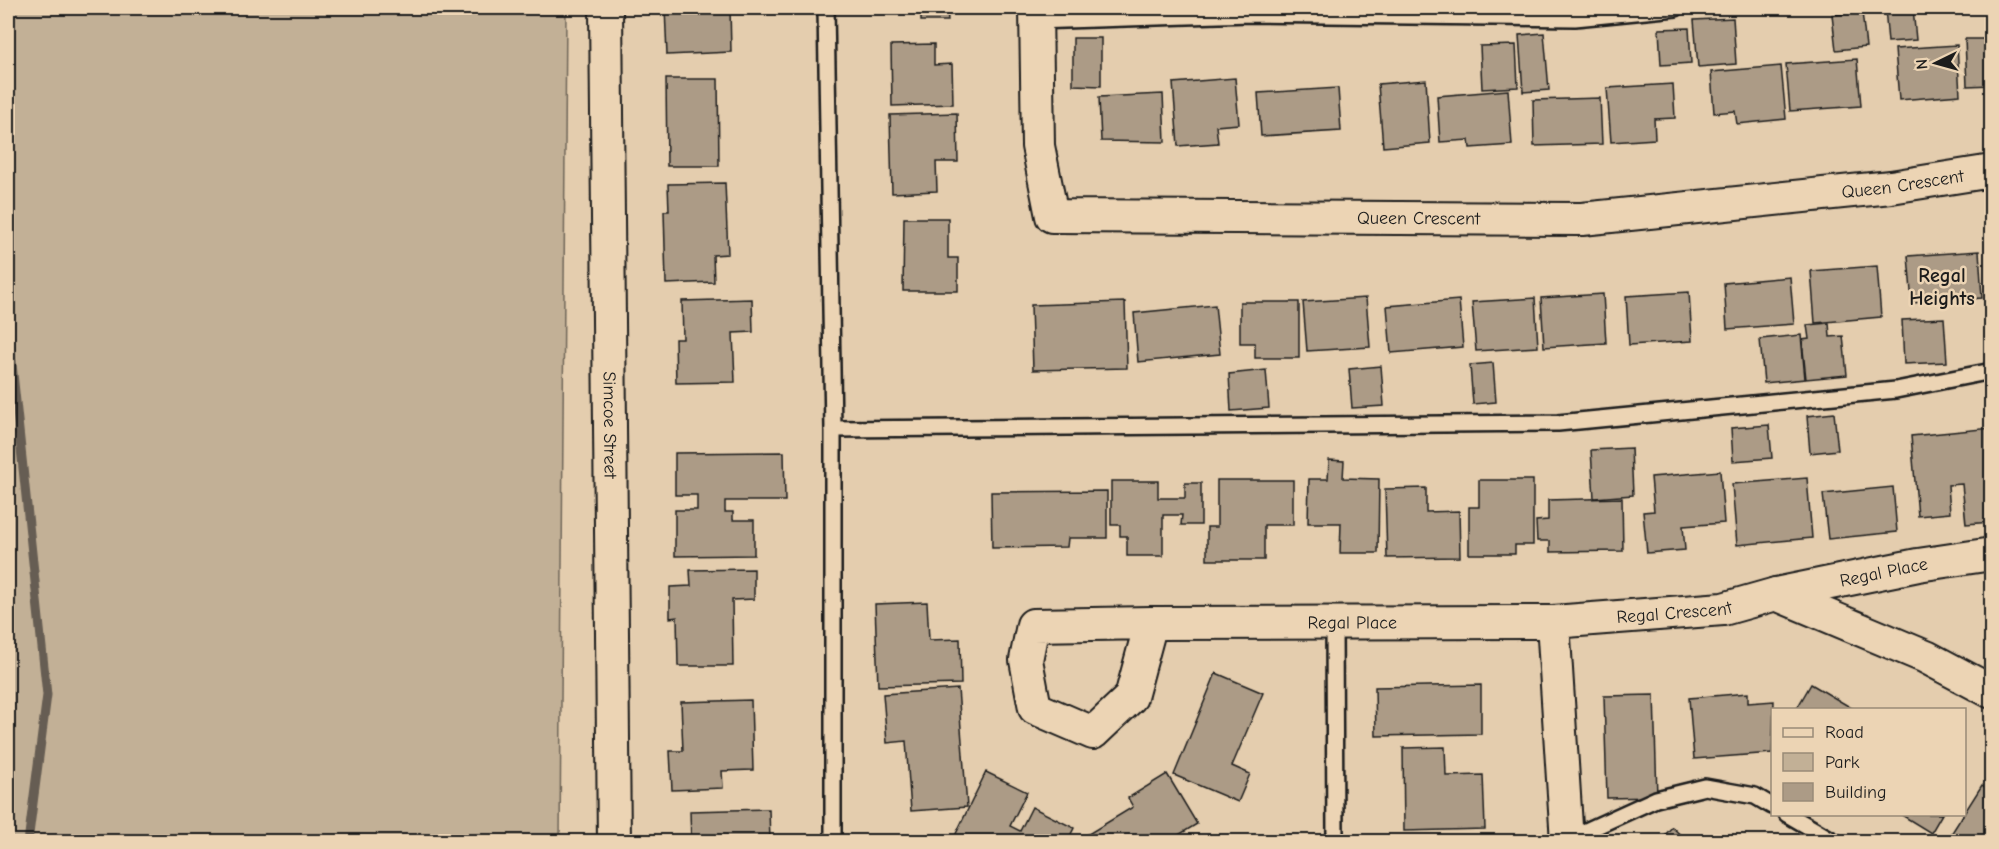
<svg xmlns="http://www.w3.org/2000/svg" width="1999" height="849" font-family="'Comic Neue',sans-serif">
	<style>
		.green { fill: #c2b096; stroke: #6f6659; stroke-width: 1.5 }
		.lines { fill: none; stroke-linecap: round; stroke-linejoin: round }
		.stream { stroke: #665d52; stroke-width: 9 }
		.building { fill: #ac9b86; stroke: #1c1c1c; stroke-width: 1.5 }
		.lane-casing { stroke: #1c1c1c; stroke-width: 20 }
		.street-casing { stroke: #1c1c1c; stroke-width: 36 }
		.lane { stroke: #ecd4b4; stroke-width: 15 }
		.street { stroke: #ecd4b4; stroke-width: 32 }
		.labels { text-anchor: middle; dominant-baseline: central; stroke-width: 5; stroke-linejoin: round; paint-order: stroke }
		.street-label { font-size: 18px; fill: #1c1c1c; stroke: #ecd4b4 }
		.neighbourhood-label { font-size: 20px; font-weight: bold; fill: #1c1c1c; stroke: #ecd4b4 }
	</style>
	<rect width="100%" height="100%" fill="#e4cdae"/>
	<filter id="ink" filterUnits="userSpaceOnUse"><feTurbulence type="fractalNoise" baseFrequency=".0167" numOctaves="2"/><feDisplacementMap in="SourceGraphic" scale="12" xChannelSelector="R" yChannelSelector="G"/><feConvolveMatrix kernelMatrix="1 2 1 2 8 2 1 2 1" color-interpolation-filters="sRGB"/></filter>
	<g filter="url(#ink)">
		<path class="green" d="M8,8H566L560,841H8Z"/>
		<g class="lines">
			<path class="stream" d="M8,326L47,695L28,842"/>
		</g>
		<g class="building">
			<path d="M665,8H730L731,52L667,55Z"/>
			<path d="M894,8H947L948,21H921V9L894,10Z"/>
			<path d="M1885,8H1913L1916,40L1888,42Z"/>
			<path d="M1862,12L1866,47L1836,50L1832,15Z"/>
			<path d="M1733,18L1736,64L1698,67L1694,20Z"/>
			<path d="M1689,28L1691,63L1661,65L1659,29Z"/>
			<path d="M1544,33L1549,90L1523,92L1519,35Z"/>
			<path d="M1073,38H1101V86L1073,85Z"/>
			<path d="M1965,39H1992V85L1967,86Z"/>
			<path d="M934,44V65L952,64L953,104L892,106L891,45Z"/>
			<path d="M1516,45L1518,87L1482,89L1480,46Z"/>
			<path d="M1957,45L1960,95L1899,100L1895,49Z"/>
			<path d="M1857,59L1861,106L1790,111L1786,64Z"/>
			<path d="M1781,66L1786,119L1737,124L1735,111L1714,113L1711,72Z"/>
			<path d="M1235,78L1239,124L1216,126L1218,143L1178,146L1173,83Z"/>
			<path d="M666,79H718L719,166H667Z"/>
			<path d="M1426,80L1430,143L1383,147L1378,84Z"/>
			<path d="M1673,84L1675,118L1654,119L1655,139L1611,142L1607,88Z"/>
			<path d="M1338,88L1341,131L1261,136L1258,93Z"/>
			<path d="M1508,90L1512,145L1470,148L1469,140L1440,142L1437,96Z"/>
			<path d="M1163,94L1165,142L1101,141L1099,97Z"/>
			<path d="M1600,98L1602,144L1534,146L1533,100Z"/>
			<path d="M957,113L958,162H936L937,191L892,193L890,115Z"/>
			<path d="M725,183L728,254L713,255L714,282L666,284L664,211H669L668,184Z"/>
			<path d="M904,218H948V258H958V291H903Z"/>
			<path d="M1979,251L1982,298L1912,303L1908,256Z"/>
			<path d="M1877,266L1881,317L1815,323L1811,271Z"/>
			<path d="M1790,277L1794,324L1727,329L1724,283Z"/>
			<path d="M1689,292L1692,341L1629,345L1626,296Z"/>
			<path d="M1603,294L1606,343L1544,347L1541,298Z"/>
			<path d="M1992,295V334H1989L1987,296Z"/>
			<path d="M1366,298L1370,347L1307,351L1303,302Z"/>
			<path d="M1535,298L1538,347L1476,351L1472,302Z"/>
			<path d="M752,299L753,332L733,333L735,382L676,383L675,339H683L682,301Z"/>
			<path d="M1459,300L1463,347L1391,353L1387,306Z"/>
			<path d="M1125,302L1127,368L1033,370L1031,305Z"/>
			<path d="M1240,302H1299V358H1255V343H1240Z"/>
			<path d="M1215,305L1220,354L1138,362L1134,313Z"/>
			<path d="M1944,318L1947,362L1904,364L1902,320Z"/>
			<path d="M1829,323L1830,337L1843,336L1847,375L1806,379L1802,340L1809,339L1807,325Z"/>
			<path d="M1801,335L1805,379L1764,383L1760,339Z"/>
			<path d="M1493,363L1496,402L1473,404L1470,365Z"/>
			<path d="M1381,366L1384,406L1352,408L1349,369Z"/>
			<path d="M1266,370L1269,408L1231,411L1229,374Z"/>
			<path d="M1834,413L1838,450L1810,453L1807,416Z"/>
			<path d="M1769,425L1772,458L1733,461L1731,428Z"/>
			<path d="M1992,428V522L1966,524L1962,484L1948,485L1950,513L1918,516L1911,436Z"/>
			<path d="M1631,448L1633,495L1594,498L1591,450Z"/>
			<path d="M784,452L785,501H725V512H733V520H754V555L675,556V510H697V495H675V453Z"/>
			<path d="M1329,460L1344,461L1343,478L1379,479L1378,553H1340L1341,523H1308L1309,479H1328Z"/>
			<path d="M1720,471L1724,523L1683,526L1685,550L1647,553L1643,512L1654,511L1651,477Z"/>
			<path d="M1807,478L1812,538L1737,545L1732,484Z"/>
			<path d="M1217,480H1293V525H1264V560H1207V527H1217Z"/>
			<path d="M1479,480H1533V545H1515V554H1469V507H1479Z"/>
			<path d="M1111,481H1158V498H1185V483H1201V525H1181L1182,515H1163V556H1127V536H1120V525H1111Z"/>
			<path d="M1893,487L1897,532L1828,539L1823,494Z"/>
			<path d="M1426,488V512L1459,511L1460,557L1387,558L1385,489Z"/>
			<path d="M1107,491V538H1068L1067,547L992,548L991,492Z"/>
			<path d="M1622,498L1623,551L1550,552V541H1537L1536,521L1548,520V500Z"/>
			<path d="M754,569V599L732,600L733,666H678L677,617L670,618V587L691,586L690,570Z"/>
			<path d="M927,602L929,640L960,639L961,684L878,686L875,604Z"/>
			<path d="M1216,673L1263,693L1232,766L1250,774L1238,802L1174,775Z"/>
			<path d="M1811,684L1855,710H1796Z"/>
			<path d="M1481,685V734L1376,736L1375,687Z"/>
			<path d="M958,689L967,807L911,811L906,741L887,743L883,694Z"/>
			<path d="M1748,693V703L1774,701L1772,753L1694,759L1689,698Z"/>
			<path d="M1654,695L1657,797L1607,798L1604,696Z"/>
			<path d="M751,700L753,770L722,771L723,788L672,790L670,751H683L681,702Z"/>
			<path d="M1445,747L1446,776L1483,775L1485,829L1404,831L1403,748Z"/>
			<path d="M986,772L1027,792L1010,826L1020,831L1032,807L1074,828L1067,842H952Z"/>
			<path d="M1167,774L1197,824L1167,842H1089L1085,836L1133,807L1128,798Z"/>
			<path d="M1982,785L1992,792V842H1946Z"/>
			<path d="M769,809L770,842H691L690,811Z"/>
			<path d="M1900,814H1942L1931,833Z"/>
			<path d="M1672,827L1688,842H1659Z"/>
		</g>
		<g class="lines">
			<g class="lane-casing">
				<g id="lane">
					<path d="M826,8L833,429V842"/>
					<path d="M1034,21L1250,14L1575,18L1676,8"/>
					<path d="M833,429L1558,423L1896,390L1992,371"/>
					<path d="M1334,622L1335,842"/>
					<path d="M1787,814L1835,842"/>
					<path d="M1566,840L1656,799L1705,787L1755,796L1772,806"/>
				</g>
			</g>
			<g class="street-casing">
				<g id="street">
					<path id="s1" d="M606,8L614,842"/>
					<path id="s2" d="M1036,8L1038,146L1052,216L1582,219L1891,187L1992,171"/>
					<path id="s3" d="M1776,594L1918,565L1992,554"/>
					<path id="s4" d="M1151,623L1033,625L1026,660L1035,708L1093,733L1131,697L1151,623L1553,622"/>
					<path id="s5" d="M1567,842L1553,622L1723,609L1776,594L1926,657L1992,692"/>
				</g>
			</g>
			<use href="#lane" class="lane"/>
			<use href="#street" class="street"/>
		</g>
	</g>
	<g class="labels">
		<g class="street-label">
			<text stroke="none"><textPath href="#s2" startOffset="1062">Queen Crescent</textPath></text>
			<text stroke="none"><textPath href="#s2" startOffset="576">Queen Crescent</textPath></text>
			<text stroke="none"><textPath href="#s1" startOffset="417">Simcoe Street</textPath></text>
			<text stroke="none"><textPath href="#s3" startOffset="110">Regal Place</textPath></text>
			<text stroke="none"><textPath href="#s5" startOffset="342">Regal Crescent</textPath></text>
			<text stroke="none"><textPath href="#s4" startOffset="596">Regal Place</textPath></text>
		</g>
		<g class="neighbourhood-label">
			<text x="1942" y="275">Regal<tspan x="1942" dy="23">Heights</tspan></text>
		</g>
	</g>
	<rect width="1999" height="849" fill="none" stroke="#ecd4b4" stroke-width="30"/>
	<rect x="15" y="15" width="1969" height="819" fill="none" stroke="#1c1c1c" stroke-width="2" filter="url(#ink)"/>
	<rect x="1771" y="708" width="195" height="108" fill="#ecd4b4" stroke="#998a77" stroke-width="1.5"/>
	<rect x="1783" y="728" width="30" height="9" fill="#ecd4b4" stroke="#998a77" stroke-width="1.5"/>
	<text x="1825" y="738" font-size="18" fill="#1c1c1c">Road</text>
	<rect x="1783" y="753" width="30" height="18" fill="#c2b096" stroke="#998a77" stroke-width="1.5"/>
	<text x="1825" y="768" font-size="18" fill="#1c1c1c">Park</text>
	<rect x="1783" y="783" width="30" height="18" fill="#ac9b86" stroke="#998a77" stroke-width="1.5"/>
	<text x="1825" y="798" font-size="18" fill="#1c1c1c">Building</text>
	<g transform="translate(1936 63) rotate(265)" stroke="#ecd4b4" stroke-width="4.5" paint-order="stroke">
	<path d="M0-4.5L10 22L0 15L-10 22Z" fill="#1c1c1c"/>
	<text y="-9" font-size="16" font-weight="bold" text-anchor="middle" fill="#1c1c1c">N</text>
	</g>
</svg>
